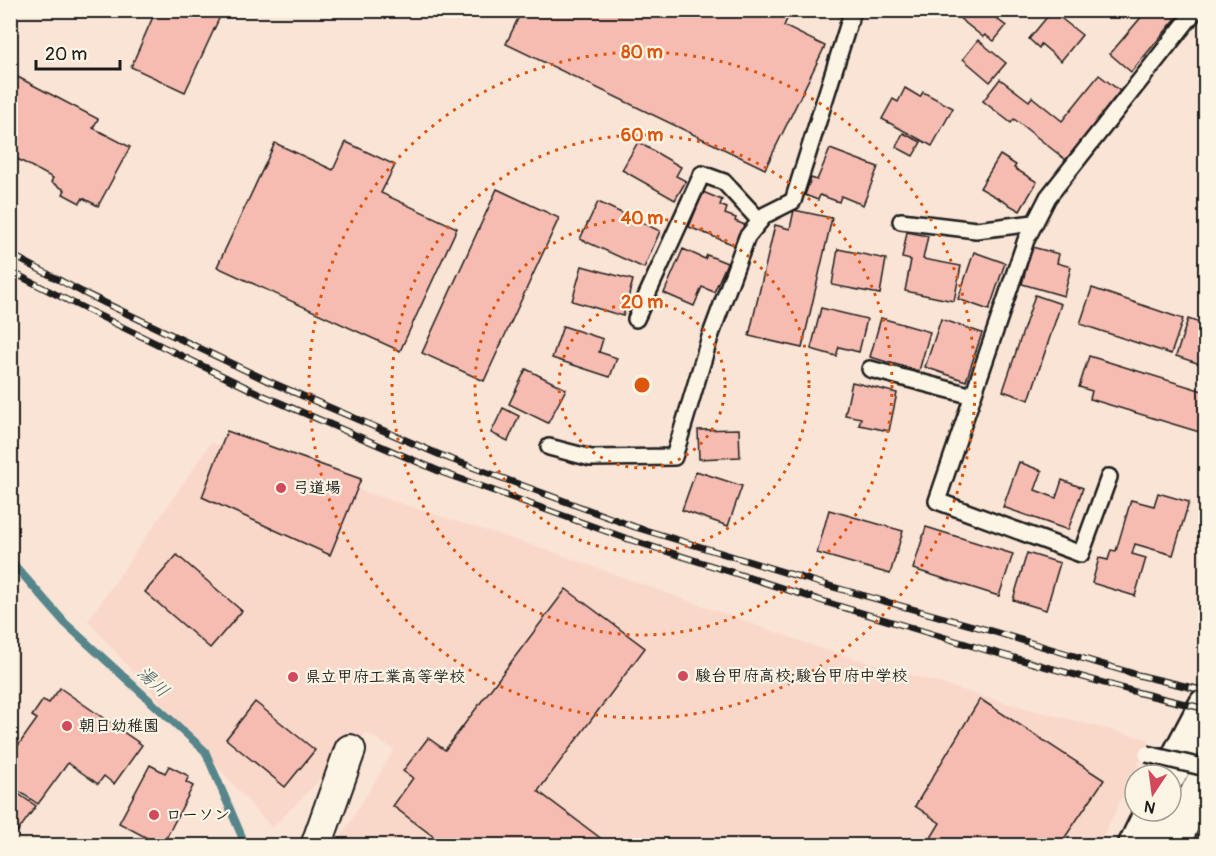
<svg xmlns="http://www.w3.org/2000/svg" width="1216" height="856" font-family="Pangolin,'Klee One',sans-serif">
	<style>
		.built { fill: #f9d8ca }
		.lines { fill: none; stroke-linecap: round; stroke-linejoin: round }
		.stream { stroke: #56868b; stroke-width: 8 }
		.building { fill: #f7bcb1; stroke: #1c1c1c; stroke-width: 1.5 }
		.lane-casing { stroke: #1c1c1c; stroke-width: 20 }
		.street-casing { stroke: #1c1c1c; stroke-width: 34 }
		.primary-casing { stroke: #1c1c1c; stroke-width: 38 }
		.lane { stroke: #fcf5e5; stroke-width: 15 }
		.street { stroke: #fcf5e5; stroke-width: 30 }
		.primary { stroke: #fcf5e5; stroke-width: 33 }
		.rail-casing { stroke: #1c1c1c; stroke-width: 7 }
		.rail { stroke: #fcf5e5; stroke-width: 4.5; stroke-dasharray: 14; stroke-linecap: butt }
		.lane-bridge-casing { stroke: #1c1c1c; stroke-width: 20; stroke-linecap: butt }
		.lane-bridge { stroke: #fcf5e5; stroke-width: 15 }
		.ring { fill: none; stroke: #de560d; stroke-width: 3; stroke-dasharray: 3 6 }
		.poi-dot { fill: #d1495b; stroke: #fcf5e5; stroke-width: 2 }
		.labels { text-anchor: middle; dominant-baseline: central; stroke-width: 4.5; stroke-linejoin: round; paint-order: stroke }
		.poi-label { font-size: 16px; font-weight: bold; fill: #1c1c1c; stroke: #fcf5e5; text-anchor: start }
		.water-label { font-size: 18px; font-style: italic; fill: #3e5a5d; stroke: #fcf5e5 }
		.centre { fill: #de560d; stroke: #fcf5e5; stroke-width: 3 }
		.ring-label { font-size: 18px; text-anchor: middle; font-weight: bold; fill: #de560d; stroke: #fcf5e5; stroke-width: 4.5; stroke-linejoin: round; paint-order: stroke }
	</style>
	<rect width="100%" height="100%" fill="#fae4d5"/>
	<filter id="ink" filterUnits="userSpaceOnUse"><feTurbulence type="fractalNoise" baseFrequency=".0167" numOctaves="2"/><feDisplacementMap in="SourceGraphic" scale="12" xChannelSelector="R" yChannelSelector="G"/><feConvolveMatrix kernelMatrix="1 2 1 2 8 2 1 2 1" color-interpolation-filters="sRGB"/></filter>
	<g filter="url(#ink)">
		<path class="built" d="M211,443L544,549L820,648L1013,705L1150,740L1099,845H336L394,750L366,733L272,828L88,621Z"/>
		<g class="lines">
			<path class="stream" d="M10,560L65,623L205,751L246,846"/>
		</g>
		<g class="building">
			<path d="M156,10H223L185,92L131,67Z"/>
			<path d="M522,10H791L784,26L825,46L765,169L506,44Z"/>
			<path d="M955,10H985L1006,26L994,41L985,35L983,37L953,13Z"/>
			<path d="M991,10H1003L998,17Z"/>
			<path d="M1137,10H1171L1178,16L1131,72L1110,54L1143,15Z"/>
			<path d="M1052,11L1082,35L1061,61L1041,44L1039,48L1029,39Z"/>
			<path d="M978,40L1006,63L990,82L963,59Z"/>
			<path d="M10,73L98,119L93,128L130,147L98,206L83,198L80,203L63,194L65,190L51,182L53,178L10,155Z"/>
			<path d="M1099,75L1120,91L1066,160L1014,119L1011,123L983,101L1000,79L1029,101L1032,97L1062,121Z"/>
			<path d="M905,88L920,97L923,92L953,108L932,146L882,119L893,99L898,102Z"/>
			<path d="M903,133L921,142L913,156L896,147Z"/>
			<path d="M346,142L395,165L381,193L457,228L400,351L217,267L275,143L333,170Z"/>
			<path d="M638,142L681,167L676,176L686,181L675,200L622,170Z"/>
			<path d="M830,149L878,167L863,205L841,196L839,202L820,195L818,200L805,195L811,178L817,180Z"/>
			<path d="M1000,155L1016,165L1014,168L1037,182L1020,211L980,188Z"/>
			<path d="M497,189L559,218L484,381L422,353Z"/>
			<path d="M703,192L722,200L720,205L727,208L725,214L736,218L735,221L745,225L737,246L689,227Z"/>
			<path d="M598,202L660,231L644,268L580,239Z"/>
			<path d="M794,210L832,218L802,348L749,336L775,225L790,229Z"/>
			<path d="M907,232L928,236L923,259L961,266L954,301L905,291L911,260L902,258Z"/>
			<path d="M1032,247L1059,254L1057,263L1071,267L1064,296L1022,284Z"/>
			<path d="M683,249L705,259L707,255L727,263L714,292L702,287L694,306L664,293Z"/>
			<path d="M838,249L886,259L880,294L832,285Z"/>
			<path d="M974,252L1005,263L989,310L958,299Z"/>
			<path d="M582,266L633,280L623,316L572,301Z"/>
			<path d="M1092,288L1183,319L1171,354L1080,324Z"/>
			<path d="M1035,295L1061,304L1029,400L1003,391Z"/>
			<path d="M821,308L867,319L859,352L839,347L836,356L811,349Z"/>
			<path d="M881,318L930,332L919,371L870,357Z"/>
			<path d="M941,319L982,333L966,381L925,367Z"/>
			<path d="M1188,319L1206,325V366L1176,356Z"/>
			<path d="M563,326L603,339L599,352L617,358L610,377L552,358Z"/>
			<path d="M1089,356L1206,392V434L1090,399L1092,391L1079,387Z"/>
			<path d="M526,369L566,389L548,423L509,404Z"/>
			<path d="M852,382L897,393L889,431L859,425L861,418L845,415Z"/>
			<path d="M503,408L519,416L508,441L491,433Z"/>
			<path d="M739,429L740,457L699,459L698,430Z"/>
			<path d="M227,431L361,479L330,555L202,497Z"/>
			<path d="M1019,462L1042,471L1035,490L1056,498L1062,480L1083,488L1068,530L1003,507Z"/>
			<path d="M696,471L742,486L728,526L682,510Z"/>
			<path d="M1158,493L1189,502L1173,555L1135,544L1132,554L1146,558L1135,596L1092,583L1099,558L1108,560L1111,550L1116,551L1131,500L1154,506Z"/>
			<path d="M829,510L903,531L890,574L817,553Z"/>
			<path d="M926,527L1013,554L999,596L913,569Z"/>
			<path d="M1027,553L1060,563L1046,610L1013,600Z"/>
			<path d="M177,555L242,611L210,648L145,592Z"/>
			<path d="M566,589L645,648L538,791L611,846H446L393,806L413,778L403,771L428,738L445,750Z"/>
			<path d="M60,688L142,745L114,784L104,776L98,784L68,763L38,804L10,785V757L37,719L32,716L43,700L49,703Z"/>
			<path d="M980,699L1104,780L1059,846H926L940,823L915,806Z"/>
			<path d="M255,702L315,750L285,787L226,739Z"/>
			<path d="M150,765L165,773L169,766L189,776L186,782L193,786L162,846L119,823Z"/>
			<path d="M11,789L36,806L18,831L10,826Z"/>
		</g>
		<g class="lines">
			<g class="lane-casing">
				<g id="lane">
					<path d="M901,221L976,230L1034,223"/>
					<path d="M636,319L702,174L724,182L760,221"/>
					<path d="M870,369L973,396"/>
					<path d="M549,447L591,458L674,457L710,337L747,237L765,215L793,201L852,13V10"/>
					<path d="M1109,477L1081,554L937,501L1026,240L1048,197L1195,11"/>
				</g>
			</g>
			<g class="street-casing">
				<path id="street" d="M316,846L350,750"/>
			</g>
			<g class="primary-casing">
				<g id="primary">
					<path d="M1169,775L1206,705"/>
					<path d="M1135,846L1152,811"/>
					<path d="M1171,846L1206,776"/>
				</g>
			</g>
			<use href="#lane" class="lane"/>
			<use href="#street" class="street"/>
			<use href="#primary" class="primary"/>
			<g class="rail-casing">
				<g id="rail">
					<path d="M10,254L82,292L268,381L445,457L635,527L833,587L988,630L1138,675L1206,691"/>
					<path d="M10,271L73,303L262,395L441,472L628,539L832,604L986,650L1136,692L1206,709"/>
				</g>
			</g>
			<use href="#rail" class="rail"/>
			<g class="lane-bridge-casing">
				<path id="lane-bridge" d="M1147,754L1206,768"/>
			</g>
			<use href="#lane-bridge" class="lane-bridge"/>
		</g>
	</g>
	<g class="ring">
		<circle cx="642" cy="385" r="83"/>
		<circle cx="642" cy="385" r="167"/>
		<circle cx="642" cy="385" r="250"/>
		<circle cx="642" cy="385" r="333"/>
	</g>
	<g class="poi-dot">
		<circle cx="281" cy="488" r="6"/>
		<circle cx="683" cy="676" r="6"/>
		<circle cx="293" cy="677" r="6"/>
		<circle cx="67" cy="726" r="6"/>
		<circle cx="154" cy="815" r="6"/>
	</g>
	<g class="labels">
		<g class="poi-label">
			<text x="293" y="488">弓道場</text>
			<text x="695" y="676">駿台甲府高校;駿台甲府中学校</text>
			<text x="305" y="677">県立甲府工業高等学校</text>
			<text x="79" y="726">朝日幼稚園</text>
			<text x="166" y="815">ローソン</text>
		</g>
		<g class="water-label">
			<text transform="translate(153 682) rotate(43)">湯川</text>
		</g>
	</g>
	<circle cx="642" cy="385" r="9" class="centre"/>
	<g class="ring-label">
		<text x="642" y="58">80 m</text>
		<text x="642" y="141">60 m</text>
		<text x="642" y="224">40 m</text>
		<text x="642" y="308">20 m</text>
	</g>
	<rect width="1216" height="856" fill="none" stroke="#fcf5e5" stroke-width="36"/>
	<rect x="18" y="18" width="1180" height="820" fill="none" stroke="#1c1c1c" stroke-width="2" filter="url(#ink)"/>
	<g transform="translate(1153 793) rotate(193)"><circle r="28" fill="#fcf5e5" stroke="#a29e95" stroke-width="1.5"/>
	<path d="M0-4.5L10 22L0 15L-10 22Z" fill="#d1495b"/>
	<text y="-9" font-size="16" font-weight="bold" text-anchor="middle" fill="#1c1c1c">N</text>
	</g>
	<path d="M36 60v9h84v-9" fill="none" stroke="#1c1c1c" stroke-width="3"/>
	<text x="45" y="60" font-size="18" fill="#1c1c1c" stroke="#fcf5e5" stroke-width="4.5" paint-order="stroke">20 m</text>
</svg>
